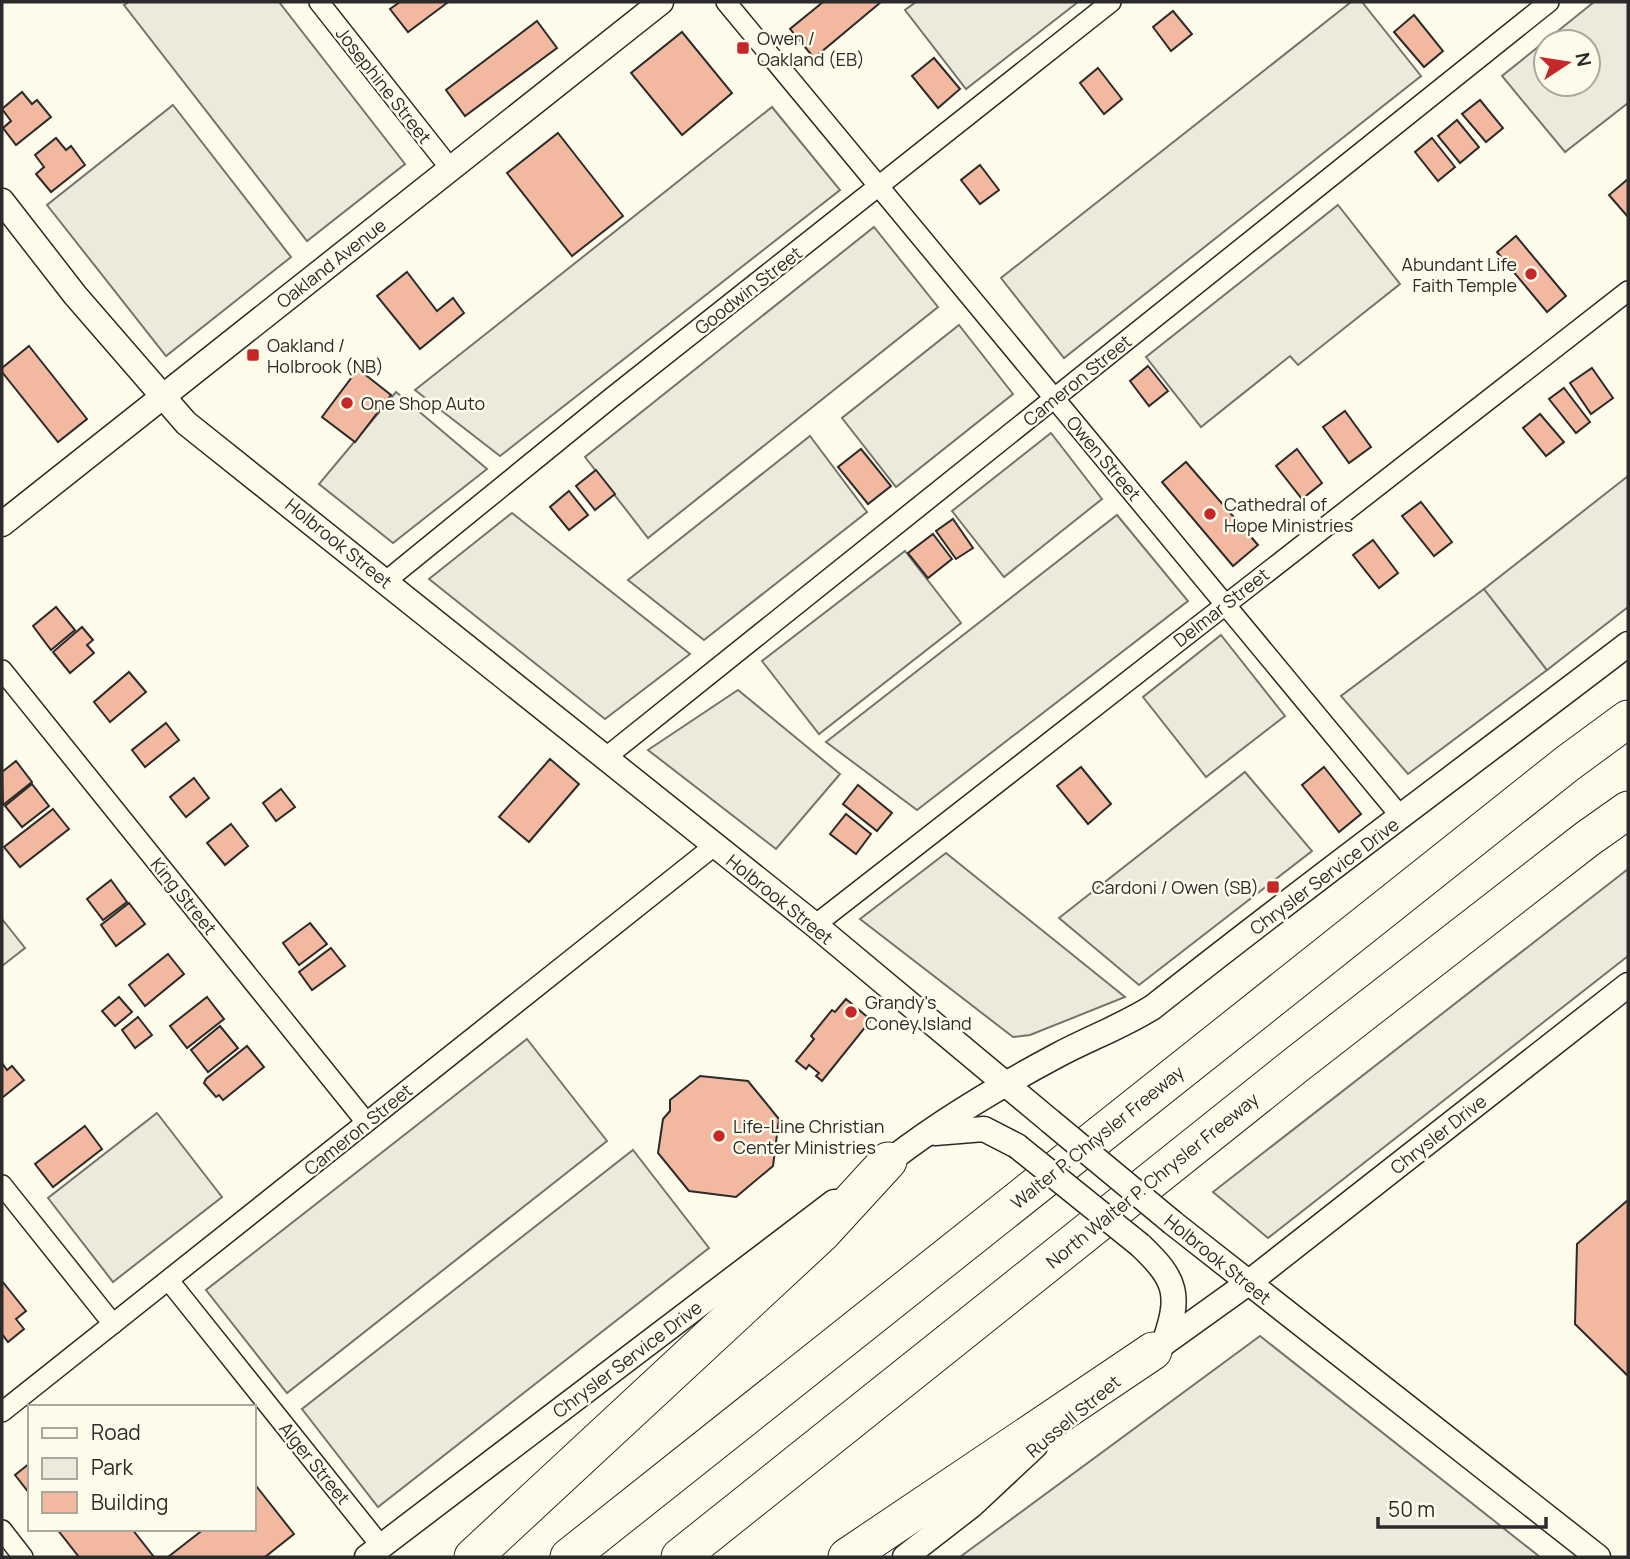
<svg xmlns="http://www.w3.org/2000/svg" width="1630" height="1559" font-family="Manrope,sans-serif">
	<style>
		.green { fill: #ecebdb; stroke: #74746e; stroke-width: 2; fill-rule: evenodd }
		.parking { fill: #eceadb; stroke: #74746e; stroke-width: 2 }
		.building { fill: #f2b8a0; stroke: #2b2b2b; stroke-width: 2 }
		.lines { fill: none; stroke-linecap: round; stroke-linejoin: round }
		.minor-casing { stroke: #2b2b2b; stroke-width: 22 }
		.tertiary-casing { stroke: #2b2b2b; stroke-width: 27 }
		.motorway-casing { stroke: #2b2b2b; stroke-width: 39 }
		.minor { stroke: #fdfbea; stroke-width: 19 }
		.tertiary { stroke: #fdfbea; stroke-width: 24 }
		.motorway { stroke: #fdfbea; stroke-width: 37 }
		.tertiary-bridge-casing { stroke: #2b2b2b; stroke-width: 27; stroke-linecap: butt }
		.tertiary-bridge { stroke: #fdfbea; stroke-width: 24 }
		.poi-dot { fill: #c62828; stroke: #fdfbea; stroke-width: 2.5 }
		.labels { text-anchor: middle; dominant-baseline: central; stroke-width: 5; stroke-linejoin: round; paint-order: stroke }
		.poi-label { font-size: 18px; fill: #2b2b2b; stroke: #fdfbea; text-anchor: start }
		.street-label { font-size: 18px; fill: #2b2b2b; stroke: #fdfbea }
	</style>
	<rect width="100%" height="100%" fill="#fdfbea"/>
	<g class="green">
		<path d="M129,2H279L405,164L307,241L124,5Z"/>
		<path d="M916,2H1078L966,89L905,10Z"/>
		<path d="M1351,2H1362L1421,76L1064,358L1001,278Z"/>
		<path d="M1594,2H1628V103L1565,152L1502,76ZM1546,42H1588V84H1546Z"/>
		<path d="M173,105L291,257L166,356L47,205Z"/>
		<path d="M772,107L840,190L500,456L415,390Z"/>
		<path d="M1338,205L1400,284L1298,365L1290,356L1201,427L1146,357Z"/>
		<path d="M874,227L938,307L648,538L585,457Z"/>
		<path d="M959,325L1013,394L896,487L842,418Z"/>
		<path d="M396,392L487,469L393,543L319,484Z"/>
		<path d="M1051,433L1102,499L1004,577L952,511Z"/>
		<path d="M810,436L867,512L704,640L628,580Z"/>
		<path d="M512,513L690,654L605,719L429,579Z"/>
		<path d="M1117,515L1188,601L917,810L826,742Z"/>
		<path d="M905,551L961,623L819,734L762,661Z"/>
		<path d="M1484,589L1547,670L1408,774L1341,696Z"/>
		<path d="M1221,635L1285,716L1206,777L1143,697Z"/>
		<path d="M738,690L840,774L776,849L648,750Z"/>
		<path d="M1245,772L1312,851L1139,985L1059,918Z"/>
		<path d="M946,853L1125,997L1030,1035L1013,1037L860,919Z"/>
		<path d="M1628,869V956L1268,1238L1213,1192Z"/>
		<path d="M2,919L25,948L2,966Z"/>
		<path d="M527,1039L607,1141L287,1393L206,1290Z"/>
		<path d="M157,1113L222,1197L113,1282L48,1198Z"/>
		<path d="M633,1150L709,1248L378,1507L302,1409Z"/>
		<path d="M1260,1336L1540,1557H960Z"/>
	</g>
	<path class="parking" d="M1628,476V607L1547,670L1484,589Z"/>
	<g class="building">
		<path d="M400,2H446L447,3L408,32L390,9Z"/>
		<path d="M823,2H881L814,58L790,29Z"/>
		<path d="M1173,11L1192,34L1171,51L1153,27Z"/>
		<path d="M1414,15L1443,51L1424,67L1394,32Z"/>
		<path d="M537,21L557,48L465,116L446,90Z"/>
		<path d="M682,32L732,93L682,135L631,73Z"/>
		<path d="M934,58L960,89L938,108L912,76Z"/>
		<path d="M1098,68L1122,99L1104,114L1080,83Z"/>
		<path d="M22,92L32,104L37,100L51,117L16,145L3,128L11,121L2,109Z"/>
		<path d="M1480,100L1503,128L1486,142L1462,114Z"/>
		<path d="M1457,120L1479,147L1460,163L1438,136Z"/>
		<path d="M558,133L623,216L572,256L507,173Z"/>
		<path d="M56,138L66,150L71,146L85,165L51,192L36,174L44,167L35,155Z"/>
		<path d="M1432,138L1455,167L1438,181L1415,152Z"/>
		<path d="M980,165L999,190L980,204L961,180Z"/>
		<path d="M1628,179V217L1609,195Z"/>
		<path d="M1516,236L1566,296L1547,312L1497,252Z"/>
		<path d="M407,272L437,311L453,298L464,313L420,349L377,296Z"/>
		<path d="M29,346L87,419L58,442L2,372V368Z"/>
		<path d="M1148,366L1168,391L1149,406L1130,381Z"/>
		<path d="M1592,368L1613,398L1591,414L1570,383Z"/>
		<path d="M358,369L391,395L355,442L322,417Z"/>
		<path d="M1564,388L1590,422L1576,433L1549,399Z"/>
		<path d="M1345,411L1371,447L1349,463L1323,427Z"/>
		<path d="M1540,414L1564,442L1546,456L1523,428Z"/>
		<path d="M861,449L891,486L868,504L838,467Z"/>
		<path d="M1297,449L1322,483L1302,499L1276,466Z"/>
		<path d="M1186,462L1258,545L1233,566L1162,482Z"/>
		<path d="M596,470L615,494L595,510L576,486Z"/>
		<path d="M569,491L588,515L569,530L550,507Z"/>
		<path d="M1421,502L1452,542L1434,556L1402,516Z"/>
		<path d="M953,519L973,548L956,559L936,531Z"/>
		<path d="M933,534L952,559L928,578L908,553Z"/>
		<path d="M1373,540L1398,573L1379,588L1353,555Z"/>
		<path d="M56,607L75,630L51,650L33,626Z"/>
		<path d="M82,627L93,640L87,645L94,653L70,673L53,652Z"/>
		<path d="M129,672L146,692L110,722L94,702Z"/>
		<path d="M166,723L179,740L145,767L132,750Z"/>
		<path d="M550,759L579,784L529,842L499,817Z"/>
		<path d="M16,761L32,782L3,805L2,772Z"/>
		<path d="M1081,767L1111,804L1088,824L1057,786Z"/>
		<path d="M1324,767L1361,814L1339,832L1302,785Z"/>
		<path d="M194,778L209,798L186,817L170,797Z"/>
		<path d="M32,784L49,806L22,827L5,806Z"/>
		<path d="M858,785L892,813L877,831L843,804Z"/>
		<path d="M281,789L295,807L276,821L263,803Z"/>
		<path d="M53,809L69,829L20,867L4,847Z"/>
		<path d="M846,814L871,834L856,854L830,834Z"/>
		<path d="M231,824L248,846L225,865L207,843Z"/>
		<path d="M111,880L127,902L103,920L87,899Z"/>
		<path d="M129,903L145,924L116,946L101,925Z"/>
		<path d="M310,923L327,944L299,965L283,943Z"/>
		<path d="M331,948L345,966L312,990L299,972Z"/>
		<path d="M168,954L184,974L145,1006L129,985Z"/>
		<path d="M119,997L132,1012L115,1026L102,1011Z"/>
		<path d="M207,997L224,1019L187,1048L170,1026Z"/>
		<path d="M846,999L871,1020L822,1081L816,1076L819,1073L809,1065L806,1069L796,1061L814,1039L811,1036L832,1010L835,1012Z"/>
		<path d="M138,1017L152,1035L135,1048L122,1030Z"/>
		<path d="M220,1026L238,1048L208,1072L191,1050Z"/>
		<path d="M247,1046L264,1067L223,1100L219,1095L216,1097L204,1083L206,1079Z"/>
		<path d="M2,1063L7,1070L12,1066L24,1080L2,1098Z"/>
		<path d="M700,1076L748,1081L779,1119L773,1166L736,1197L689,1191L658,1153L663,1119L670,1111V1100Z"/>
		<path d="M85,1126L102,1149L53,1187L35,1164Z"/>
		<path d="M1628,1200V1376L1575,1324L1577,1244Z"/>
		<path d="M2,1281L26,1311L16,1319L24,1329L8,1342L2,1334Z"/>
		<path d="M30,1463V1494L15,1475Z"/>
		<path d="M257,1487L294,1534L265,1557H168L204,1529H254V1490Z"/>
		<path d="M57,1529H132L154,1557H79Z"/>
	</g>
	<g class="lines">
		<g class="minor-casing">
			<g id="minor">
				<path d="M319,2L450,168"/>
				<path d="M726,2L1402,818"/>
				<path d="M386,581L611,398L1111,2"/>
				<path d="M2,670L366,1122"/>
				<path d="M605,758L1549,2"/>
				<path d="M815,925L1628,291"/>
				<path d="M2,1185L113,1324"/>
				<path d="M170,1282L381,1546"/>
				<path d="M2,1412L714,846"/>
				<path d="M2,1530L23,1557"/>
			</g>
		</g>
		<g class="tertiary-casing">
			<g id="tertiary">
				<path d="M2,201L75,295L186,423L815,925L1050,1121"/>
				<path d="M2,524L661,2"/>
				<path d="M935,1133L984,1129L1017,1146"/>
				<path d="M878,1170C932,1126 996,1088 1058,1055C1090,1038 1123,1026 1153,1007C1309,883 1470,765 1628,644"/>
				<path d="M1173,1223L1598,1557"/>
				<path d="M1140,1245C1177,1280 1181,1295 1164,1343"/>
				<path d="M1142,1359L1248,1283L1628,985"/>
				<path d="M367,1557L834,1202"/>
				<path d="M905,1557L972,1505L1035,1446"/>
			</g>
		</g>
		<g class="motorway-casing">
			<g id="motorway">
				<path d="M473,1557L821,1234L888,1161"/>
				<path d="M569,1557L1568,763L1628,719"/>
				<path d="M680,1557L1296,1065L1587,839L1628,810"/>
				<path d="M847,1557L1153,1351"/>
			</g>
		</g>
		<use href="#minor" class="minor"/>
		<use href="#tertiary" class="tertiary"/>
		<use href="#motorway" class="motorway"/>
		<g class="tertiary-bridge-casing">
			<g id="tertiary-bridge">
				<path d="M1050,1121L1173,1223"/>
				<path d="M1017,1146L1140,1245"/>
			</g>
		</g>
		<use href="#tertiary-bridge" class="tertiary-bridge"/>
	</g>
	<g class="poi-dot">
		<rect x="736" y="41" width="14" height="14" rx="3.5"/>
		<circle cx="1531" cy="274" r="7"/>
		<rect x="246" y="348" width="14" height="14" rx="3.5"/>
		<circle cx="347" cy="403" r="7"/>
		<circle cx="1210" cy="514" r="7"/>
		<rect x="1266" y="880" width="14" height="14" rx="3.5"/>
		<circle cx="851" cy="1012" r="7"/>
		<circle cx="719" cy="1136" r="7"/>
	</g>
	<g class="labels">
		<g class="poi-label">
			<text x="757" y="38">Owen /<tspan x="757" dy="21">Oakland (EB)</tspan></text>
			<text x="1517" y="264" text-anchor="end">Abundant Life<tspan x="1517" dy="21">Faith Temple</tspan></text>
			<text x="267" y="345">Oakland /<tspan x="267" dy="21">Holbrook (NB)</tspan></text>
			<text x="361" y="403">One Shop Auto</text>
			<text x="1224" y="504">Cathedral of<tspan x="1224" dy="21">Hope Ministries</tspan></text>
			<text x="1259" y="887" text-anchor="end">Cardoni / Owen (SB)</text>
			<text x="865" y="1002">Grandy's<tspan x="865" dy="21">Coney Island</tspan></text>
			<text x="733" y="1126">Life-Line Christian<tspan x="733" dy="21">Center Ministries</tspan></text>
		</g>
		<g class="street-label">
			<text transform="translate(384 85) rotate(52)">Josephine Street</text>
			<text transform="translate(331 263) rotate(-38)">Oakland Avenue</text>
			<text transform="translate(748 290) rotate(-38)">Goodwin Street</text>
			<text transform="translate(1077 380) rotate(-39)">Cameron Street</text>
			<text transform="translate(1104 458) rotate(50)">Owen Street</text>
			<text transform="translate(339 543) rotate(39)">Holbrook Street</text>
			<text transform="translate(1221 607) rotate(-38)">Delmar Street</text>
			<text transform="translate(1324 876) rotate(-37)">Chrysler Service Drive</text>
			<text transform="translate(184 896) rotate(51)">King Street</text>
			<text transform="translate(780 899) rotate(39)">Holbrook Street</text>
			<text transform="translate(358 1129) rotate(-39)">Cameron Street</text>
			<text transform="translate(1438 1134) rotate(-38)">Chrysler Drive</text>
			<text transform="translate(1097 1137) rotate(-39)">Walter P. Chrysler Freeway</text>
			<text transform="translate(1152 1180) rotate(-39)">North Walter P. Chrysler Freeway</text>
			<text transform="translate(1218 1259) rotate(39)">Holbrook Street</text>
			<text transform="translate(627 1359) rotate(-37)">Chrysler Service Drive</text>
			<text transform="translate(1073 1416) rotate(-40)">Russell Street</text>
			<text transform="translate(315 1463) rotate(51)">Alger Street</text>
		</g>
	</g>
	<rect width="1630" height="1559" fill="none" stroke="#2b2b2b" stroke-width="7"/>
	<rect x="28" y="1405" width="228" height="126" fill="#fdfbea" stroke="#a9a89e" stroke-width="2"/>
	<rect x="42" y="1428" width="35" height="10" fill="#fdfbea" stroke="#a9a89e" stroke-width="2"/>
	<text x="91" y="1440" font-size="21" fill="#2b2b2b">Road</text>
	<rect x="42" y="1458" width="35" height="21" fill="#ecebdb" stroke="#a9a89e" stroke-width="2"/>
	<text x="91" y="1475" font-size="21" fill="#2b2b2b">Park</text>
	<rect x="42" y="1492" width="35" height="21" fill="#f2b8a0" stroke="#a9a89e" stroke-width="2"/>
	<text x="91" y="1510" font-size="21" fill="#2b2b2b">Building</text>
	<g transform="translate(1567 63) rotate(78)"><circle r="33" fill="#fdfbea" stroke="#a9a89e" stroke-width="2"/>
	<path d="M0-5L12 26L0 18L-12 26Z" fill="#c62828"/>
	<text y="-10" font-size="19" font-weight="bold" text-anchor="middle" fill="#2b2b2b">N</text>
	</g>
	<path d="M1378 1517v10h168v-10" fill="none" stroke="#2b2b2b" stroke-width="3.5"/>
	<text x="1388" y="1517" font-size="21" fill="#2b2b2b" stroke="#fdfbea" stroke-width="5" paint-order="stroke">50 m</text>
</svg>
